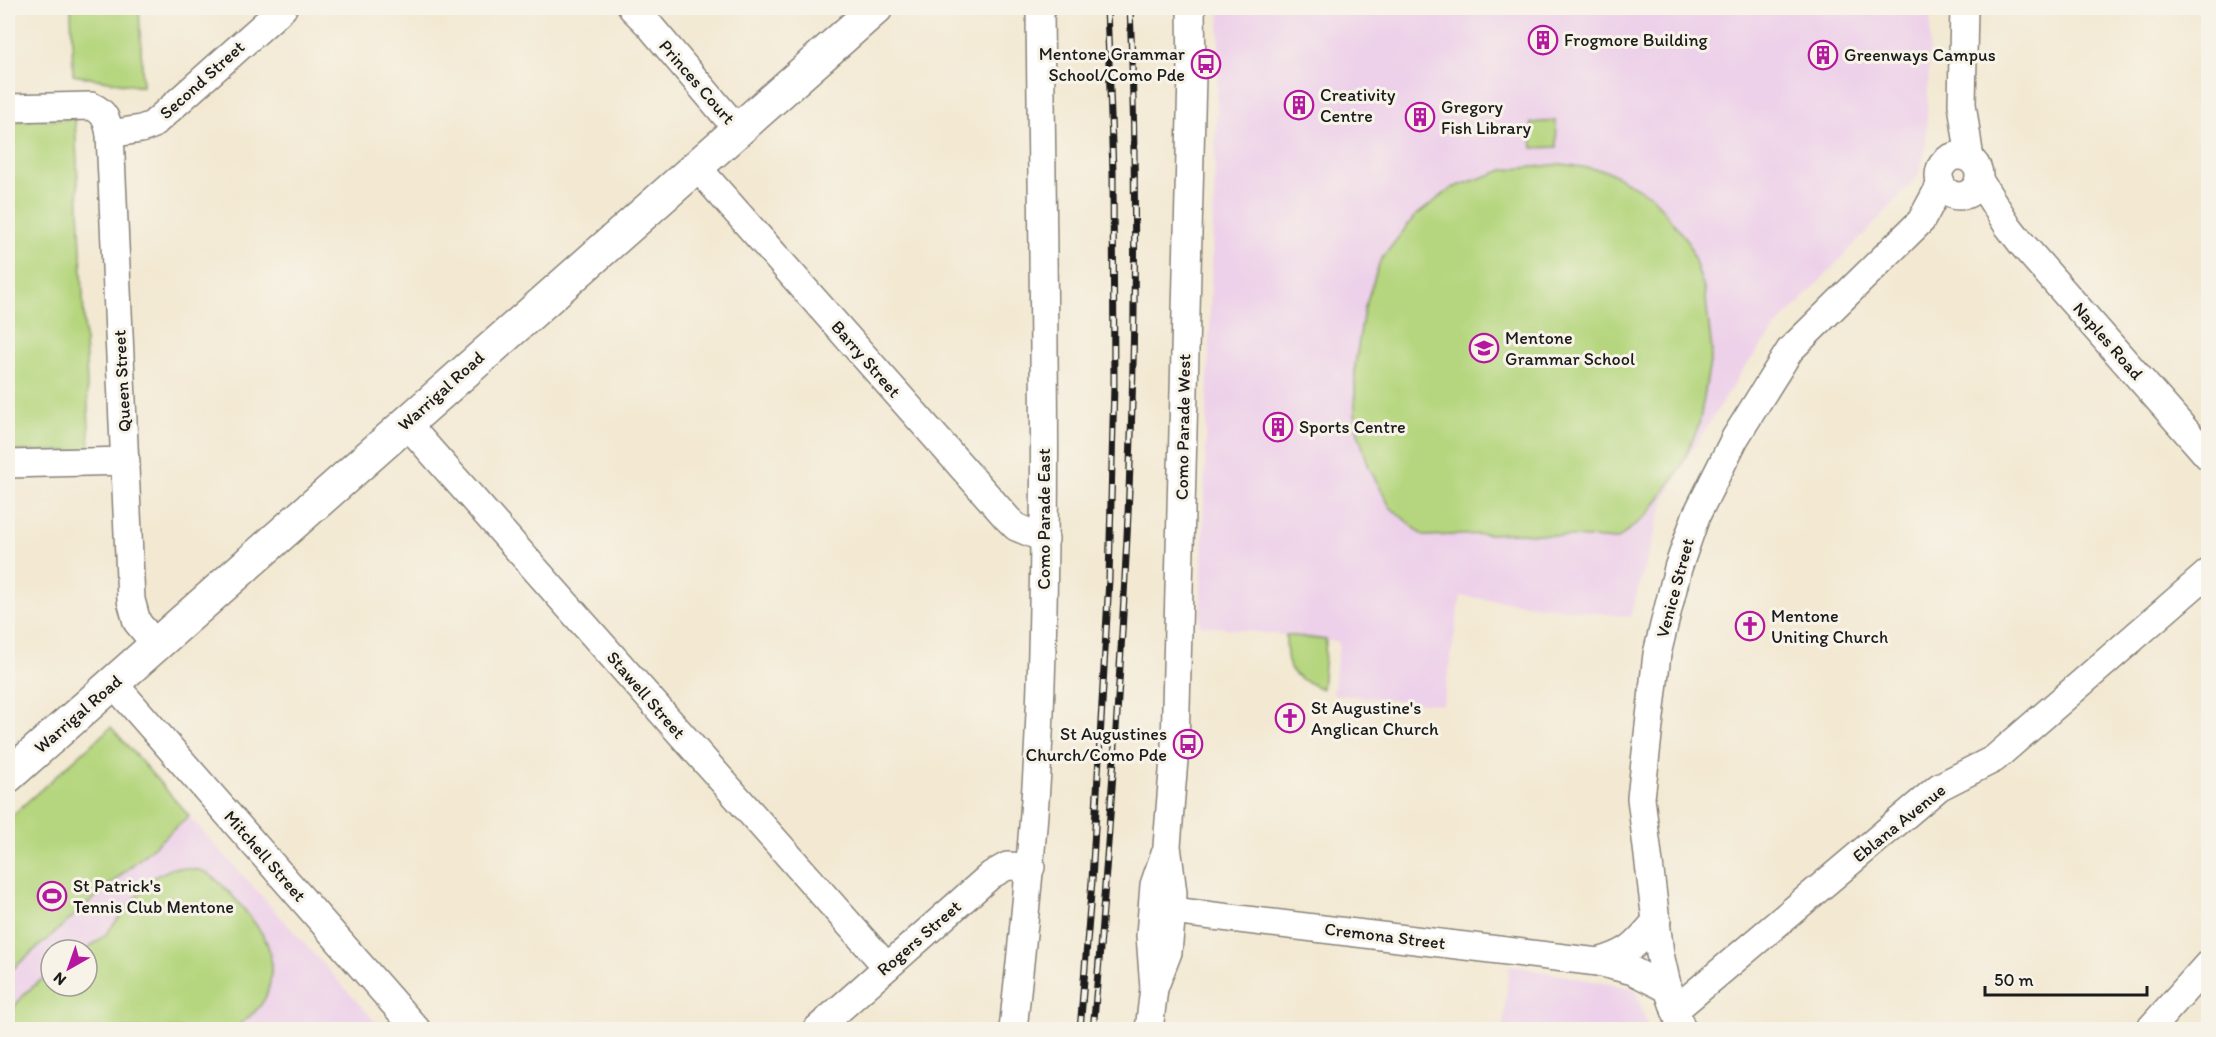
<svg xmlns="http://www.w3.org/2000/svg" width="2216" height="1037" font-family="Itim,sans-serif">
	<style>
		.built { fill: #edd0e9; fill-rule: evenodd }
		.green { fill: #b5d67e; stroke: #68794d; stroke-width: 1.5 }
		.lines { fill: none; stroke-linecap: round; stroke-linejoin: round }
		.minor-casing { stroke: #888278; stroke-width: 30 }
		.major-casing { stroke: #888278; stroke-width: 36 }
		.minor { stroke: #fff; stroke-width: 27 }
		.major { stroke: #fff; stroke-width: 33 }
		.rail-casing { stroke: #1c1c1c; stroke-width: 7 }
		.rail { stroke: #f7f3e8; stroke-width: 4.5; stroke-dasharray: 14; stroke-linecap: butt }
		.labels { text-anchor: middle; dominant-baseline: central; stroke-width: 6; stroke-linejoin: round; paint-order: stroke }
		.poi-label { font-size: 18px; fill: #1c1c1c; stroke: #f7f3e8; text-anchor: start }
		.street-label { font-size: 18px; fill: #1c1c1c; stroke: #f7f3e8 }
	</style>
	<rect width="100%" height="100%" fill="#f7f3e8"/>
	<filter id="ink" filterUnits="userSpaceOnUse"><feTurbulence type="fractalNoise" baseFrequency=".0167" numOctaves="2"/><feDisplacementMap in="SourceGraphic" scale="12" xChannelSelector="R" yChannelSelector="G"/><feConvolveMatrix kernelMatrix="1 2 1 2 8 2 1 2 1" color-interpolation-filters="sRGB"/></filter>
	<filter id="wash" filterUnits="userSpaceOnUse"><feTurbulence type="fractalNoise" baseFrequency=".008" numOctaves="4" result="noise"/><feDisplacementMap in="SourceGraphic" scale="24" xChannelSelector="R" yChannelSelector="G"/><feGaussianBlur stdDeviation="1.35" result="paint"/><feColorMatrix in="noise" values="0 0 0 0 0 0 0 0 0 0 0 0 0 0 0 0 0 1.4 0 .05"/><feComposite in="paint" operator="in"/></filter>
	<g filter="url(#wash)">
		<rect width="100%" height="100%" fill="#f3e9d3"/>
		<g class="built">
			<path d="M1220,8H1931L1926,144L1919,174L1891,206L1776,327L1743,370L1688,457L1665,499L1630,617L1461,596L1443,705L1333,694L1339,642L1200,625Z"/>
			<path d="M189,816L382,1029H8V973ZM51,950H87V986H51Z"/>
			<path d="M1509,965L1635,989L1649,1029L1503,1030Z"/>
		</g>
		<g class="green">
			<path d="M71,8H139L143,87L73,75Z"/>
			<path d="M75,119L90,451H8V121Z"/>
			<path d="M1556,121L1557,147L1533,148L1531,123Z"/>
			<path d="M1562,164L1608,171L1653,197L1689,243L1705,292L1712,351L1699,425L1679,471L1649,513L1617,540L1520,533L1424,536L1390,507L1369,467L1355,423V365L1364,310L1380,261L1414,217L1452,188L1504,170Z"/>
			<path d="M1286,635L1326,640L1322,689C1288,673 1287,673 1286,635Z"/>
			<path d="M111,727L189,816L8,973V819Z"/>
			<path d="M173,868C184,868 195,868 205,872C222,880 262,928 268,946C273,960 272,982 266,996C260,1010 245,1020 234,1029H8C7,1006 32,985 51,974V986H87L86,950L105,935L152,878Z"/>
		</g>
	</g>
	<g filter="url(#ink)">
		<g class="lines">
			<g class="minor-casing">
				<g id="minor">
					<path d="M632,8L650,26L738,130"/>
					<path d="M1964,8L1962,104L1970,159"/>
					<path d="M8,108L91,106C105,112 107,120 110,134L131,600L137,622L156,645"/>
					<path d="M110,134L141,129L152,125L283,8"/>
					<circle cx="1959" cy="176" r="20"/>
					<path d="M696,166L1007,518L1016,527L1045,539"/>
					<path d="M1979,180L2008,226L2022,244L2208,456"/>
					<path d="M406,423L887,967"/>
					<path d="M8,464L126,461"/>
					<path d="M113,683L417,1030"/>
					<path d="M1172,911L1598,962L1633,971L1668,989"/>
					<path d="M1598,962C1630,953 1636,945 1657,920"/>
					<path d="M1154,988L1168,952L1172,911L1173,893L1167,846L1175,747L1192,75L1191,8"/>
					<path d="M1675,1010L1939,787L1994,759L2208,573"/>
					<path d="M816,1030L991,875L1007,866L1031,867"/>
					<path d="M1013,1030C1024,924 1036,818 1040,712C1049,477 1042,242 1040,8"/>
					<path d="M1149,1030L1154,988L1150,935L1154,885L1164,856"/>
					<path d="M1682,1030L1668,989L1660,954L1641,798L1657,654L1678,568L1696,516L1735,438L1790,350L1921,221L1941,184"/>
					<path d="M2149,1030L2208,964"/>
				</g>
			</g>
			<g class="major-casing">
				<path id="major" d="M8,776L876,8"/>
			</g>
			<use href="#minor" class="minor"/>
			<use href="#major" class="major"/>
			<g class="rail-casing">
				<g id="rail">
					<path d="M1080,1030L1092,881L1109,579L1114,385L1113,171L1107,8"/>
					<path d="M1093,1030C1101,944 1107,859 1113,773C1131,518 1141,263 1130,8"/>
				</g>
			</g>
			<use href="#rail" class="rail"/>
		</g>
	</g>
	<defs>
		<g id="building-ring" transform="scale(1.5)"><circle r="9.5" fill="#f7f3e8" stroke="#b5179e" stroke-width="1.5"/><path d="M-4-6H4V6H1V3H-1V6H-4ZM-2.5-4.3h1.7v1.8h-1.7ZM.8-4.3h1.7v1.8H.8ZM-2.5-1h1.7V.8h-1.7ZM.8-1h1.7V.8H.8Z" fill="#b5179e"/></g>
		<g id="bus-ring" transform="scale(1.5)"><circle r="9.5" fill="#f7f3e8" stroke="#b5179e" stroke-width="1.5"/><path d="M-5-6H5V4H4V6H2V4H-2V6H-4V4H-5ZM-3.5-4V0h7V-4ZM-3.5 1.2v1.5H-2V1.2ZM2 1.2v1.5H3.5V1.2Z" fill="#b5179e"/></g>
		<g id="school-ring" transform="scale(1.5)"><circle r="9.5" fill="#f7f3e8" stroke="#b5179e" stroke-width="1.5"/><path d="M0-5L7-2L0 1L-7-2ZM-4 1L0 2.5L4 1V4Q0 6-4 4Z" fill="#b5179e"/></g>
		<g id="church-ring" transform="scale(1.5)"><circle r="9.5" fill="#f7f3e8" stroke="#b5179e" stroke-width="1.5"/><path d="M-1.2-6h2.4v3.5h3.3v2.4h-3.3V6h-2.4V-.1h-3.3v-2.4h3.3Z" fill="#b5179e"/></g>
		<g id="stadium-ring" transform="scale(1.5)"><circle r="9.5" fill="#f7f3e8" stroke="#b5179e" stroke-width="1.5"/><path d="M0-5a6.5 5 0 1 0 0 10a6.5 5 0 1 0 0-10ZM-3.5-1.8h7v3.6h-7Z" fill="#b5179e"/></g>
	</defs>
	<g fill-rule="evenodd">
		<use href="#building-ring" x="1543" y="40"/>
		<use href="#building-ring" x="1823" y="55"/>
		<use href="#bus-ring" x="1206" y="64"/>
		<use href="#building-ring" x="1299" y="105"/>
		<use href="#building-ring" x="1420" y="117"/>
		<use href="#school-ring" x="1484" y="348"/>
		<use href="#building-ring" x="1278" y="427"/>
		<use href="#church-ring" x="1750" y="626"/>
		<use href="#church-ring" x="1290" y="718"/>
		<use href="#bus-ring" x="1188" y="744"/>
		<use href="#stadium-ring" x="52" y="896"/>
	</g>
	<g class="labels">
		<g class="poi-label">
			<text x="1564" y="40">Frogmore Building</text>
			<text x="1185" y="54" text-anchor="end">Mentone Grammar<tspan x="1185" dy="21">School/Como Pde</tspan></text>
			<text x="1844" y="55">Greenways Campus</text>
			<text x="1320" y="95">Creativity<tspan x="1320" dy="21">Centre</tspan></text>
			<text x="1441" y="107">Gregory<tspan x="1441" dy="21">Fish Library</tspan></text>
			<text x="1505" y="338">Mentone<tspan x="1505" dy="21">Grammar School</tspan></text>
			<text x="1299" y="427">Sports Centre</text>
			<text x="1771" y="616">Mentone<tspan x="1771" dy="21">Uniting Church</tspan></text>
			<text x="1311" y="708">St Augustine's<tspan x="1311" dy="21">Anglican Church</tspan></text>
			<text x="1167" y="734" text-anchor="end">St Augustines<tspan x="1167" dy="21">Church/Como Pde</tspan></text>
			<text x="73" y="886">St Patrick's<tspan x="73" dy="21">Tennis Club Mentone</tspan></text>
		</g>
		<g class="street-label">
			<text transform="translate(202 80) rotate(-42)">Second Street</text>
			<text transform="translate(697 82) rotate(49)">Princes Court</text>
			<text transform="translate(2108 341) rotate(49)">Naples Road</text>
			<text transform="translate(866 359) rotate(49)">Barry Street</text>
			<text transform="translate(122 381) rotate(-93)">Queen Street</text>
			<text transform="translate(441 391) rotate(-42)">Warrigal Road</text>
			<text transform="translate(1183 427) rotate(-89)">Como Parade West</text>
			<text transform="translate(1044 519) rotate(-90)">Como Parade East</text>
			<text transform="translate(1675 588) rotate(-75)">Venice Street</text>
			<text transform="translate(646 695) rotate(49)">Stawell Street</text>
			<text transform="translate(78 714) rotate(-41)">Warrigal Road</text>
			<text transform="translate(1899 823) rotate(-39)">Eblana Avenue</text>
			<text transform="translate(265 856) rotate(49)">Mitchell Street</text>
			<text transform="translate(1385 936) rotate(7)">Cremona Street</text>
			<text transform="translate(919 938) rotate(-41)">Rogers Street</text>
		</g>
	</g>
	<rect width="2216" height="1037" fill="none" stroke="#f7f3e8" stroke-width="30"/>
	<g transform="translate(69 968) rotate(220)"><circle r="28" fill="#f7f3e8" stroke="#9f9d96" stroke-width="1.5"/>
	<path d="M0-4.5L10 22L0 15L-10 22Z" fill="#b5179e"/>
	<text y="-9" font-size="16" font-weight="bold" text-anchor="middle" fill="#1c1c1c">N</text>
	</g>
	<path d="M1985 986v9h162v-9" fill="none" stroke="#1c1c1c" stroke-width="3"/>
	<text x="1994" y="986" font-size="18" fill="#1c1c1c" stroke="#f7f3e8" stroke-width="4.5" paint-order="stroke">50 m</text>
</svg>
